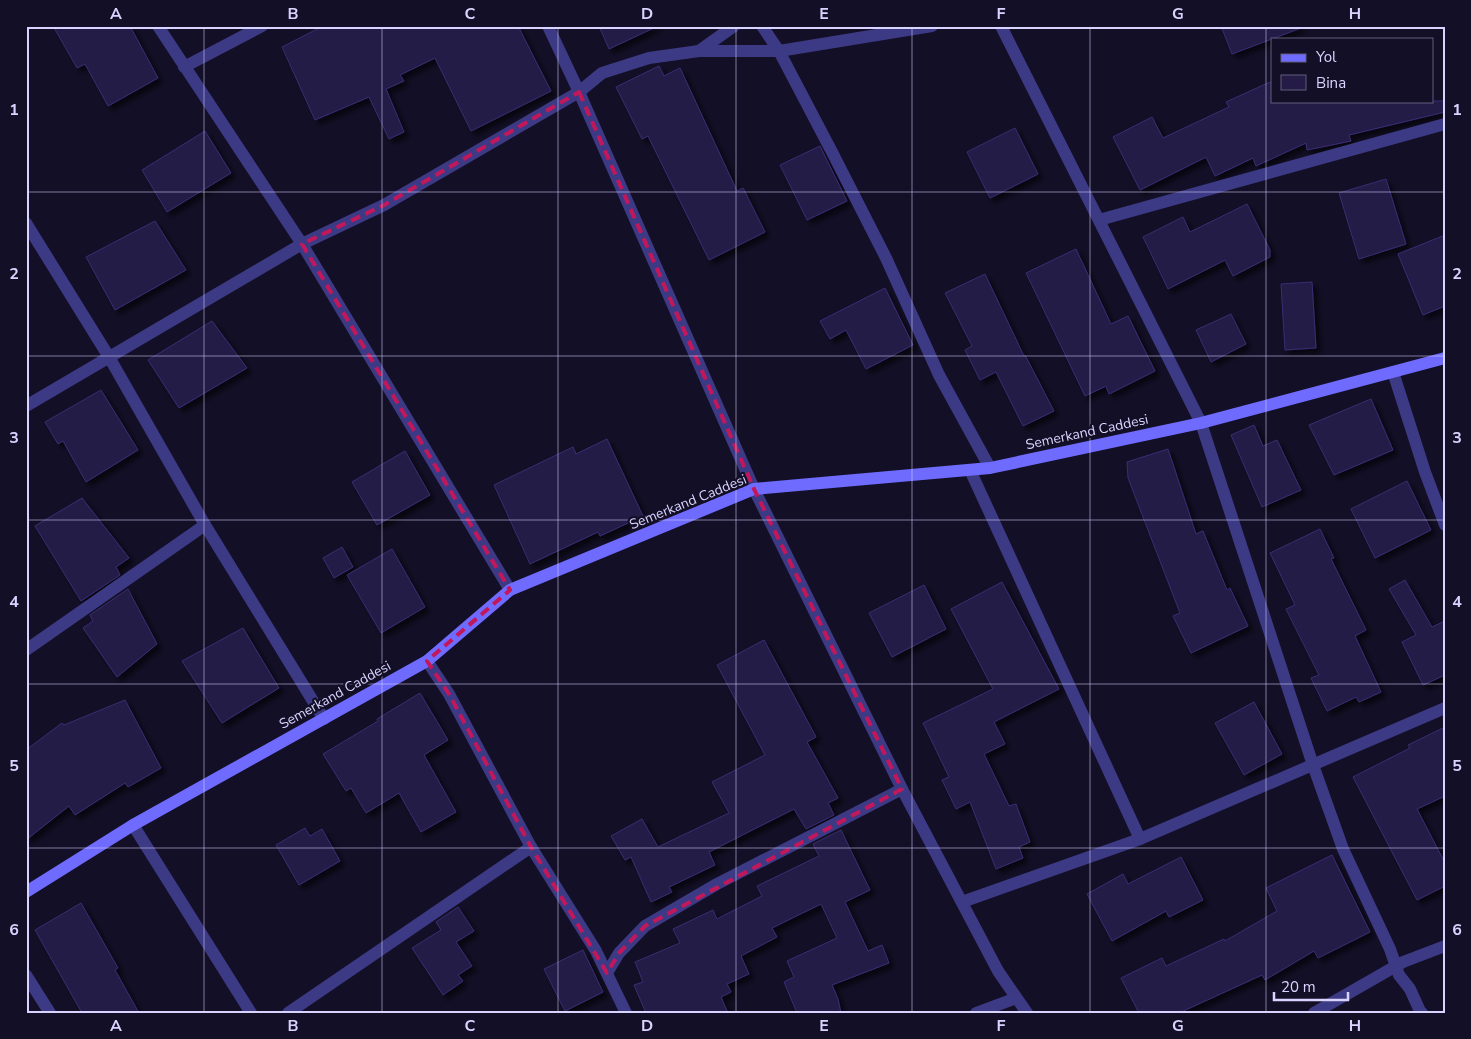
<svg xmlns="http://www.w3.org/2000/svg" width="1471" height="1039" font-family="'Nunito Sans',sans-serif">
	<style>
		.building { fill: #241b47; stroke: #3b2d73; filter: url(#shadow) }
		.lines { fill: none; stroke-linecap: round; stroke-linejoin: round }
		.street { stroke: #3d3a85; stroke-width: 12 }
		.secondary { stroke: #6f6bff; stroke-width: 12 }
		.marked { fill: none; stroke: #c2185b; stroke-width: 4; stroke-dasharray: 10 6; stroke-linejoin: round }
		.grid { fill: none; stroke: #d9d4ff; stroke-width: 1; stroke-opacity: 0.55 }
		.labels { text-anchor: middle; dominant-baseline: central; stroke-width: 4.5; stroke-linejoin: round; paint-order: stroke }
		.street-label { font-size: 14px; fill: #d9d4ff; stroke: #130f26 }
		.neatline { fill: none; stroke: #d9d4ff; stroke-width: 2 }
		.grid-label { font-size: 16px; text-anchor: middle; font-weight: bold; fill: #d9d4ff }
	</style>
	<defs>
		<filter id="shadow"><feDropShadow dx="4.5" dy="4.5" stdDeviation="2.5" flood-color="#0009"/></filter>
	</defs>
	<rect width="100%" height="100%" fill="#130f26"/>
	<g class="building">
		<path d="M53,26H130L158,78L108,106L85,64L77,68Z"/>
		<path d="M323,26H518L551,91L471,131L435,58L400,75L404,81L386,89L404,132L389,139L369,97L315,120L282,47Z"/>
		<path d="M599,26H658L609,49Z"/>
		<path d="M1221,26H1301V28L1232,54Z"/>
		<path d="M659,66L664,76L680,68L737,191L743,188L765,232L709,260L648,136L642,139L616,87Z"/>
		<path d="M1270,82L1272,87V101H1445V112L1349,135L1351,141L1307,150L1306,143L1256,166L1253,158L1215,176L1206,157L1140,190L1113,137L1152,117L1163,138L1229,107L1226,102Z"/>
		<path d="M1015,128L1038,174L990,198L967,152Z"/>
		<path d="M205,131L231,173L167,212L142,170Z"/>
		<path d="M820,146L847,201L807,220L780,165Z"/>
		<path d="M1386,179L1406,244L1359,259L1339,193Z"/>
		<path d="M1247,204L1270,250V257L1233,276L1225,260L1168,289L1143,237L1183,217L1190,232Z"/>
		<path d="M155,221L186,270L115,310L86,257Z"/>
		<path d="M1445,235V306L1423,315L1398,254Z"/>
		<path d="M1076,249L1111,324L1128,316L1155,371L1109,394L1106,386L1085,396L1026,273Z"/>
		<path d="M985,274L1024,356L1025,355L1054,411L1023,426L996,372L980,380L965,350L972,346L945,293Z"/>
		<path d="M1312,282L1316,348L1285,350L1281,284Z"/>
		<path d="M885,288L913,345L866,369L846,330L830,339L820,321Z"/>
		<path d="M1231,314L1246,344L1211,362L1196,330Z"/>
		<path d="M212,321L247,368L179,408L148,360Z"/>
		<path d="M101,390L138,450L86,482L63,441L58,444L45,422Z"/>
		<path d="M1371,399L1393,450L1334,475L1309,425Z"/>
		<path d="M1254,425L1263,446L1277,440L1301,490L1262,507L1231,435Z"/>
		<path d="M607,439L643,516L600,536L598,532L530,564L494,485L573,447L576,454Z"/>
		<path d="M1168,449L1196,534L1203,531L1227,590L1230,588L1248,626L1191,653L1173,616L1180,613L1128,478L1127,462Z"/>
		<path d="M405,451L430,495L377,525L352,482Z"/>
		<path d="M1407,481L1431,530L1375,558L1351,509Z"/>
		<path d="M82,498L129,558L116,567L120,575L81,601L35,526Z"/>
		<path d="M1320,529L1334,558L1331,559L1366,630L1355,636L1381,692L1359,702L1356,697L1327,711L1311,678L1319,675L1286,609L1295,605L1270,553Z"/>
		<path d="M342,547L353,567L334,578L323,558Z"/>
		<path d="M392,549L425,607L381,633L347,575Z"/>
		<path d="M1405,580L1432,627L1445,621V675L1423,685L1402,642L1416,635L1389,589Z"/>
		<path d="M1002,582L1059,689L994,722L1005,744L984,754L1009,806L1016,804L1030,842L1019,847L1023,858L996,869L970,802L956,809L942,780L949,777L923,723L993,689L951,609Z"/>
		<path d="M924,585L946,629L892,657L869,613Z"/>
		<path d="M128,589L157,644L117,677L83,628L93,621L90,615Z"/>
		<path d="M243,628L279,688L222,723L182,661Z"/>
		<path d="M764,640L816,737L807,742L838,798L828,803L834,815L806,829L794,809L709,852L715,865L669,887L672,892L651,902L631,857L625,860L611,836L642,819L658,847L729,813L712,782L765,755L717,665Z"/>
		<path d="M420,693L448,740L424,755L456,812L421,832L399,793L366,813L351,788L346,791L323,754L378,721L377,719Z"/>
		<path d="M125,700L161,768L128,787L125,783L75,815L69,806L26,840V750L62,723L64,725Z"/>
		<path d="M1254,702L1282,754L1244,775L1215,723Z"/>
		<path d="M1445,727V796L1417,809L1445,863V886L1417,900L1353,777L1410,748L1408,745Z"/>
		<path d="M305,828L310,836L322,829L340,861L299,885L276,845Z"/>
		<path d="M841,830L870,890L845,902L868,951L882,945L889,963L832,985L838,999L841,1013H797L784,982L794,977L787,961L837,938L821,904L772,928L777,937L741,956L749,974L727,984L731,992L721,997L728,1013H646L634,985L643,982L635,962L680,943L673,929L713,910L717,919L762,896L757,886L819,856L813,844Z"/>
		<path d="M1332,855L1370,932L1318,958L1314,951L1265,980L1262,975L1179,1013H1139L1121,978L1162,958L1166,966L1224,939L1225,941L1277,911L1266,888Z"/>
		<path d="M1181,857L1203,900L1169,917L1166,911L1112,941L1087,894L1123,874L1128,884Z"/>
		<path d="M81,903L118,968L115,970L139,1013H82L35,930Z"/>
		<path d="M458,907L474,931L456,942L472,966L458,975L463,981L443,995L412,948L441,930L436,922Z"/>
		<path d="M583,950L603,992L565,1011L544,969Z"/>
	</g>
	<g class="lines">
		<g class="street">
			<path d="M158,26L302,244L510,590"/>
			<path d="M548,26L579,92L754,489L902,789L998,971L1027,1013"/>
			<path d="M762,26L779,51L832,152L886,258L939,375L990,468"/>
			<path d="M1001,26L1201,423L1313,765L1343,849L1390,949L1399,975L1410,989L1420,1011L1422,1013"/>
			<path d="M699,51L734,26"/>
			<path d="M184,67L262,26"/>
			<path d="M1099,220L1445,124"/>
			<path d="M26,223L109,357L205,525L324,719"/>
			<path d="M1393,372L1425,472L1445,525"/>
			<path d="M26,406L302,244L384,205L579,92L602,73L649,58L699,51H779L932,26"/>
			<path d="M970,470L1140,839"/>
			<path d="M26,650L205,525"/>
			<path d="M427,661L449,694L531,847L596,951L626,1013"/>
			<path d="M133,825L251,1013"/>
			<path d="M962,902L1140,839L1445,708"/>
			<path d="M607,973L619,953L645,926L717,884L902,789"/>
			<path d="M26,975L50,1013"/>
			<path d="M288,1013L531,847"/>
			<path d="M976,1013L1016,998"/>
			<path d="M1314,1013L1403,962L1445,946"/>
		</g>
		<path class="secondary" d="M26,892L133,825L427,661L510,590L754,489L990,468L1201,423L1445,358"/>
	</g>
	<path class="marked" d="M579,92L754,489L902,789L645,926L619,953L607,973L531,847L449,694L427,661L510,590L302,244L384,205Z"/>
	<path class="grid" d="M204,26V1013M382,26V1013M558,26V1013M736,26V1013M912,26V1013M1090,26V1013M1266,26V1013M26,192H1445M26,356H1445M26,520H1445M26,684H1445M26,848H1445"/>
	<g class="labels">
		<g class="street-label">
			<text transform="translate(1087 432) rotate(-12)">Semerkand Caddesi</text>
			<text transform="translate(688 502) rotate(-22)">Semerkand Caddesi</text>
			<text transform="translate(335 695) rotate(-29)">Semerkand Caddesi</text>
		</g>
	</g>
	<rect width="1471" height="1039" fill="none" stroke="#130f26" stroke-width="55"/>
	<rect x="1271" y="38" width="162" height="65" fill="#130f26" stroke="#625e7d"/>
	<rect x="1281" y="54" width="25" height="8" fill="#6f6bff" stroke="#625e7d"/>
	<text x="1316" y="62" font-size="15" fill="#d9d4ff">Yol</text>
	<rect x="1281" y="75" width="25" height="15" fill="#241b47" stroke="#625e7d"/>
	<text x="1316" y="88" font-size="15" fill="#d9d4ff">Bina</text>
	<path d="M1274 992v8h74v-8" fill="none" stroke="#d9d4ff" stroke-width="2.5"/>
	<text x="1281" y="992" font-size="15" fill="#d9d4ff" stroke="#130f26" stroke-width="4" paint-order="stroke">20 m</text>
	<rect x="28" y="28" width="1416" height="984" class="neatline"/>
	<g class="grid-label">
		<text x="116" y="19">A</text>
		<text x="293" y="19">B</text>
		<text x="470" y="19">C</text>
		<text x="647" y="19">D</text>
		<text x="824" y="19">E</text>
		<text x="1001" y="19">F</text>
		<text x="1178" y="19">G</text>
		<text x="1355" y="19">H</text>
		<text x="14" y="115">1</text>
		<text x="1457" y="115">1</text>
		<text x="14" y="279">2</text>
		<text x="1457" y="279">2</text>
		<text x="14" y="443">3</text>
		<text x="1457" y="443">3</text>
		<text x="14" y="607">4</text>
		<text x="1457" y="607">4</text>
		<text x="14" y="771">5</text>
		<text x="1457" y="771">5</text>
		<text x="14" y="935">6</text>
		<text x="1457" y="935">6</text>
		<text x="116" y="1031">A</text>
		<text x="293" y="1031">B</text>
		<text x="470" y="1031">C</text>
		<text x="647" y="1031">D</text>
		<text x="824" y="1031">E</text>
		<text x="1001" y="1031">F</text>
		<text x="1178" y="1031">G</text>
		<text x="1355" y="1031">H</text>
	</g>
</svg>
